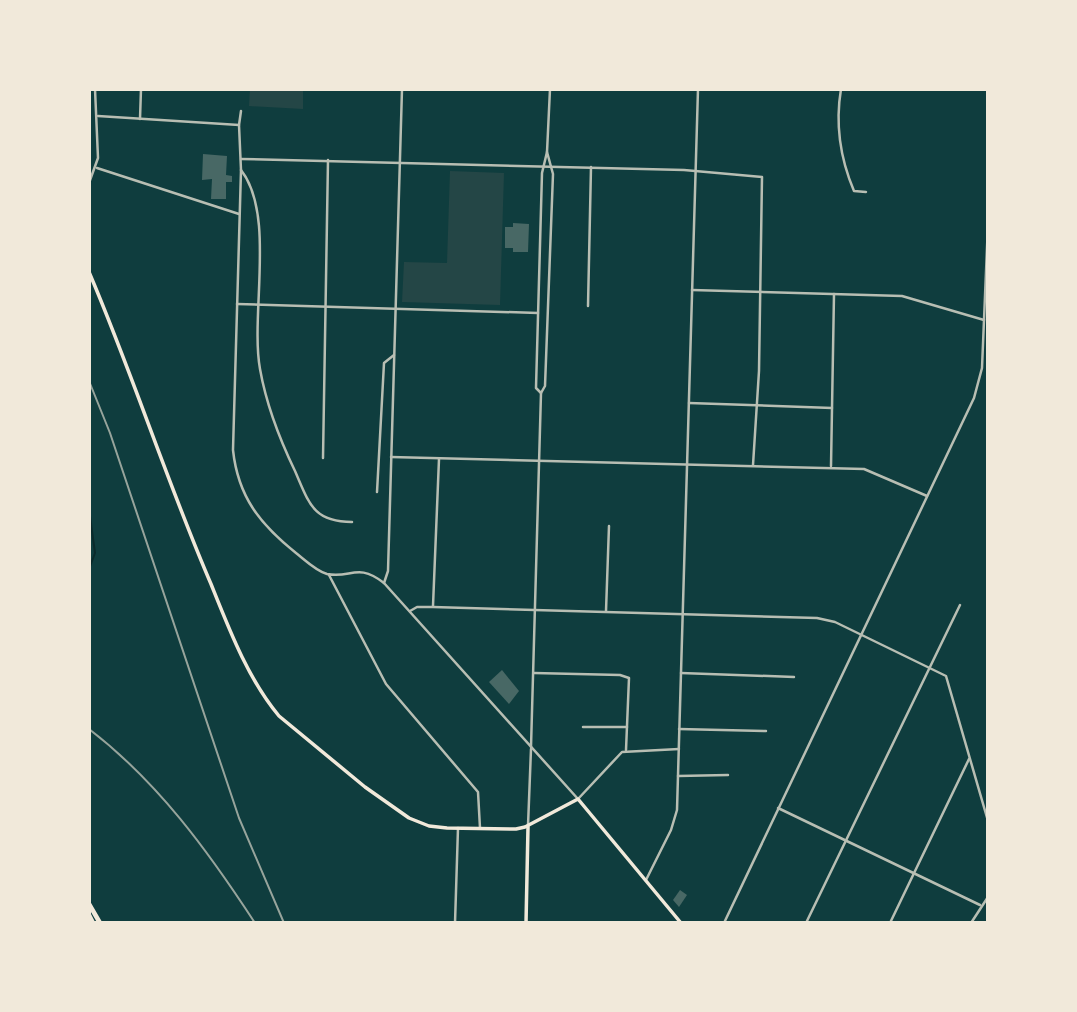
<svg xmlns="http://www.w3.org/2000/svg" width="1077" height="1012" font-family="'Titillium Web',sans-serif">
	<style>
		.green { fill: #244646 }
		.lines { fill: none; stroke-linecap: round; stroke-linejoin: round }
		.stream { stroke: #0a2a2b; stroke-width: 2 }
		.building { fill: #486865 }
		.minor { stroke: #b8beb3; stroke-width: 2.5 }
		.tertiary { stroke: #b8beb3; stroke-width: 2.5 }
		.secondary { stroke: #f1e9da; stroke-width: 3.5 }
		.motorway { stroke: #f1e9da; stroke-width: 4.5 }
		.rail { stroke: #97a49c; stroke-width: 2 }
	</style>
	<rect width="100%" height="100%" fill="#0f3d3e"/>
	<g class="green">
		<path d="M250,89H303V109L249,106Z"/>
		<path d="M450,171L504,173L500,305L402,302L404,262L447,263Z"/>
	</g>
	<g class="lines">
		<path class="stream" d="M89,509L95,553L89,569"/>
	</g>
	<g class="building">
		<path d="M203,154L227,156L226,175L232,176V182H226V199H211L212,179L202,180Z"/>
		<path d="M513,223L529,224L528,252H513V248H505V227H513Z"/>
		<path d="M502,670L519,691L509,704L489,682Z"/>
		<path d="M680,890L687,895L679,907L673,900Z"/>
	</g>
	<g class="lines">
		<g class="minor">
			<path d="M841,89C835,125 840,158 854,191L866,192"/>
			<path d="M140,119L141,89"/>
			<path d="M239,125L241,111"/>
			<path d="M241,159L684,170L762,177L759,371L753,465"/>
			<path d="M97,168L239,214"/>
			<path d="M241,170C276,215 250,314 260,369C266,403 280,440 295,471C309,503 313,522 352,522"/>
			<path d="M692,290L902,296L984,320"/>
			<path d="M237,304L538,313"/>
			<path d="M588,306L591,167"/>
			<path d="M541,393L536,388L542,173L547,152L550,89"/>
			<path d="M689,403L832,408"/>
			<path d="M391,457L864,469L927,496"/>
			<path d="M323,458L328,160"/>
			<path d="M831,466L834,294"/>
			<path d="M377,492L384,363L394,355"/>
			<path d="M329,575L386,684L478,792L480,828"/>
			<path d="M433,606L439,459"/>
			<path d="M410,611L417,607H433L817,618L835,622L946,676L988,821"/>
			<path d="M606,611L609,526"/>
			<path d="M534,673L620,675L629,678L626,750"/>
			<path d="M681,673L794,677"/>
			<path d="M583,727H627"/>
			<path d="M679,729L766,731"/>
			<path d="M531,747L541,393L545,386L553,174L547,152"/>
			<path d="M678,776L728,775"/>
			<path d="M578,799L622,752L679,749"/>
			<path d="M778,808L980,905"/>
			<path d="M455,923L458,828"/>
			<path d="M806,923L960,605"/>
			<path d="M890,923L969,759"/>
			<path d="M971,923L988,897"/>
		</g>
		<g class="tertiary">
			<path d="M98,116L239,125L241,170L233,450C238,497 260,524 296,553C305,560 316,571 327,574C351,579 357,562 384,583L578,799"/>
			<path d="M89,183L98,158L95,89"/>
			<path d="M384,583L388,571L402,89"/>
			<path d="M528,826L531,749"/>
			<path d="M646,880L671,830L677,810L698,89"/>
			<path d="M724,923L974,398L982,368L988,224"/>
		</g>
		<g class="secondary">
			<path d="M89,272C133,375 167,482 211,584C229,629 248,679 279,716L365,787L409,818L429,826L447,828L516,829L525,827L578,799L681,923"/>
			<path d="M526,923L528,827"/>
		</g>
		<g class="motorway">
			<path d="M89,904L100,923"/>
			<path d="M89,915L93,923"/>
		</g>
		<g class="rail">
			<path d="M89,381L110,433L239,818L284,923"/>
			<path d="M89,729C158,782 208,851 255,923"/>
		</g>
	</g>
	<rect width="1077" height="1012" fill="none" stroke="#f1e9da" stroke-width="182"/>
</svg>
